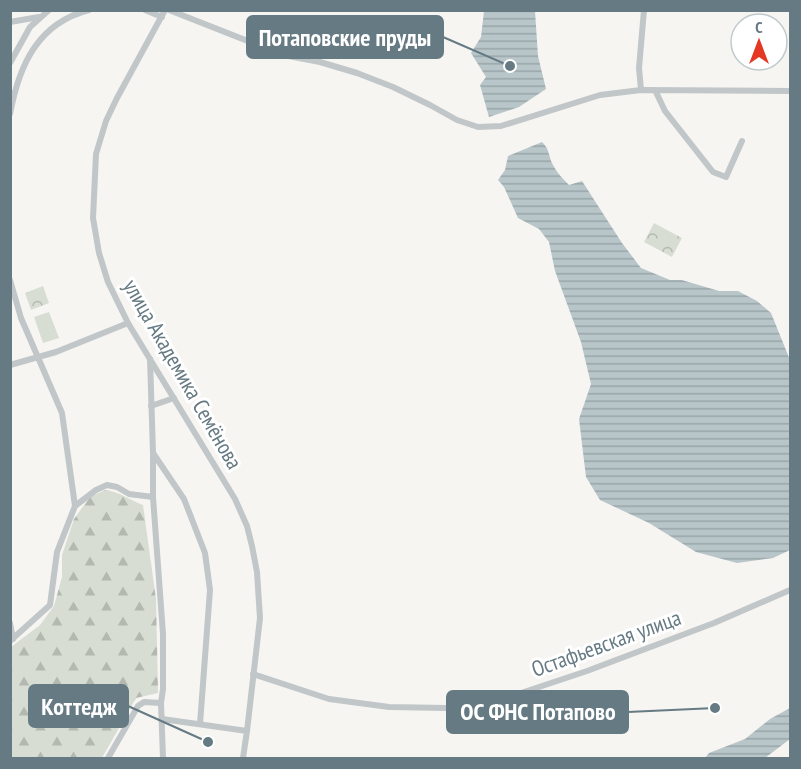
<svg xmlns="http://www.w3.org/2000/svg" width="801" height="769" font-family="'PT Sans Narrow',sans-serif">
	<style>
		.forest { fill: url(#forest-firs) }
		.park { fill: url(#park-crowns) }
		.pitch { fill: #d8ddd3 }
		.water { fill: url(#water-rules) }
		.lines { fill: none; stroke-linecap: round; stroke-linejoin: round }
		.street { stroke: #c1c6c8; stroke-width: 6 }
		.labels { text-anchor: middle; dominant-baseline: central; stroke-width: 6; stroke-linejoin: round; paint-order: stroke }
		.street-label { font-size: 22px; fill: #657a83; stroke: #fff }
		.leader { fill: none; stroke: #657a83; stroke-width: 2 }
		.callout-dot { fill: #657a83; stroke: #fff; stroke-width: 2 }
		.callout { fill: #657a83; stroke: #657a83; stroke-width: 2 }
		.callout-label { font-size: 24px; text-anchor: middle; font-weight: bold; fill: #fff }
	</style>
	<defs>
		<pattern id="forest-firs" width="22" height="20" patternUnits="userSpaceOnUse" patternTransform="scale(1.5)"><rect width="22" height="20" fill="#d8ddd3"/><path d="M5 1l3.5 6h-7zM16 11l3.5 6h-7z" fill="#b3b8b1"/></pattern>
		<pattern id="park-crowns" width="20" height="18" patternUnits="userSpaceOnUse" patternTransform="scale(1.5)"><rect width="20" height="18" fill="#d8ddd3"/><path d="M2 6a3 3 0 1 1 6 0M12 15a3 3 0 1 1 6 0" fill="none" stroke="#b3b8b1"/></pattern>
		<pattern id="water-rules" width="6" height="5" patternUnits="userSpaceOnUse" patternTransform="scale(1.5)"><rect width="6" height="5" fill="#b8c6c9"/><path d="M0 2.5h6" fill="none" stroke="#99a6a9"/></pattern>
	</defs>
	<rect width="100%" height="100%" fill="#f6f5f2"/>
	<path class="forest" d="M105,490C121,492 129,500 143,505L156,599L158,693L136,698L102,758H11V647L40,625L54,606L62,577V555L74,519L90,497Z"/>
	<g class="park">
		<path d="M654,223L682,238L672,257L644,242Z"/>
		<path d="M43,286L49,303L31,310L25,293Z"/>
	</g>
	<path class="pitch" d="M49,312L59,338L43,343L34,317Z"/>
	<g class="water">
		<path d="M484,11H535L538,56L546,89L519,107L489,117L480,85L486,77L471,53L481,37Z"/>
		<path d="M542,142C550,149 548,156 553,165C557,173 563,179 569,185L582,181L622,243L641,268L670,280H682L719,291H738L757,301L771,313L790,360V550L773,558L737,563L696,552L649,523L600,500L586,477L579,419L591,384L581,342L555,271L549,242L539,229L518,218L504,187L498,180L505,170L508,156Z"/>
		<path d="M790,708V739L765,758H705L709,753L745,739L770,719Z"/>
	</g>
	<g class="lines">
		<g class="street">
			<path d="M145,10L162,17"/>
			<path d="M165,10L117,98L106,121L96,154L93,218L99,253L108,282L128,323L235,499L247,526L252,546L257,572L260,618L247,731"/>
			<path d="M169,10L283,55L320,62L357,73L393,87L430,105L457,120L478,127L501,126L600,95L641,90L790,91"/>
			<path d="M10,22L39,17"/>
			<path d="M10,63L30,27L49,10"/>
			<path d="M641,90L639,68L644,10"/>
			<path d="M655,90L665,111L713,172L726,177L742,141"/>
			<path d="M10,114C19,65 38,23 89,10"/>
			<path d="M10,280L21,318L62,413L75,506"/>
			<path d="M150,359L153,453L184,499L205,553L210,590L200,724"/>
			<path d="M10,365L56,352L128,323"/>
			<path d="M151,406L174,398"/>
			<path d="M153,454V497L163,634V689L161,703L163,758"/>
			<path d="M10,623L13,639"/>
			<path d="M10,641L50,605L57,552L75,506L96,490L107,485L117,487L129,494L153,497"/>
			<path d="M253,674L329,699L389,707L446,708L521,693L587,671L714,623L790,590"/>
			<path d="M162,719L247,731L243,758"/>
			<path d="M108,758L138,706L144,702L161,703"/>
		</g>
	</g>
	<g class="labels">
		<g class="street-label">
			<text transform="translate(183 374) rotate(60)">улица Академика Семёнова</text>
			<text transform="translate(606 643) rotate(-20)">Остафьевская улица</text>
		</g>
	</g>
	<path class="leader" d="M510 66L443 37M208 742L128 706M715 708L628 712"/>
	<g class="callout-dot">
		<circle cx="510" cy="66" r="6"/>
		<circle cx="208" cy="742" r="6"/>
		<circle cx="715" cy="708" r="6"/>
	</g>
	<g class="callout">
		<rect x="247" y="16" width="196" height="42" rx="6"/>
		<rect x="29" y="685" width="99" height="42" rx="6"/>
		<rect x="447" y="691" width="181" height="42" rx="6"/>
	</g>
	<g class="callout-label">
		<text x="345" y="46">Потаповские пруды</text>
		<text x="79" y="715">Коттедж</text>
		<text x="538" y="720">ОС ФНС Потапово</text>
	</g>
	<rect width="801" height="769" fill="none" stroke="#657a83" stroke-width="24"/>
	<g transform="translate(759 42)"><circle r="28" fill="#ffffff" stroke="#c1cacd" stroke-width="1.5"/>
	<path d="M0-4.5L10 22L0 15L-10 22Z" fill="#e43824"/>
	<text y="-9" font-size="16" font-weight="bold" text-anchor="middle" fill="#657a83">С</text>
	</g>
</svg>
